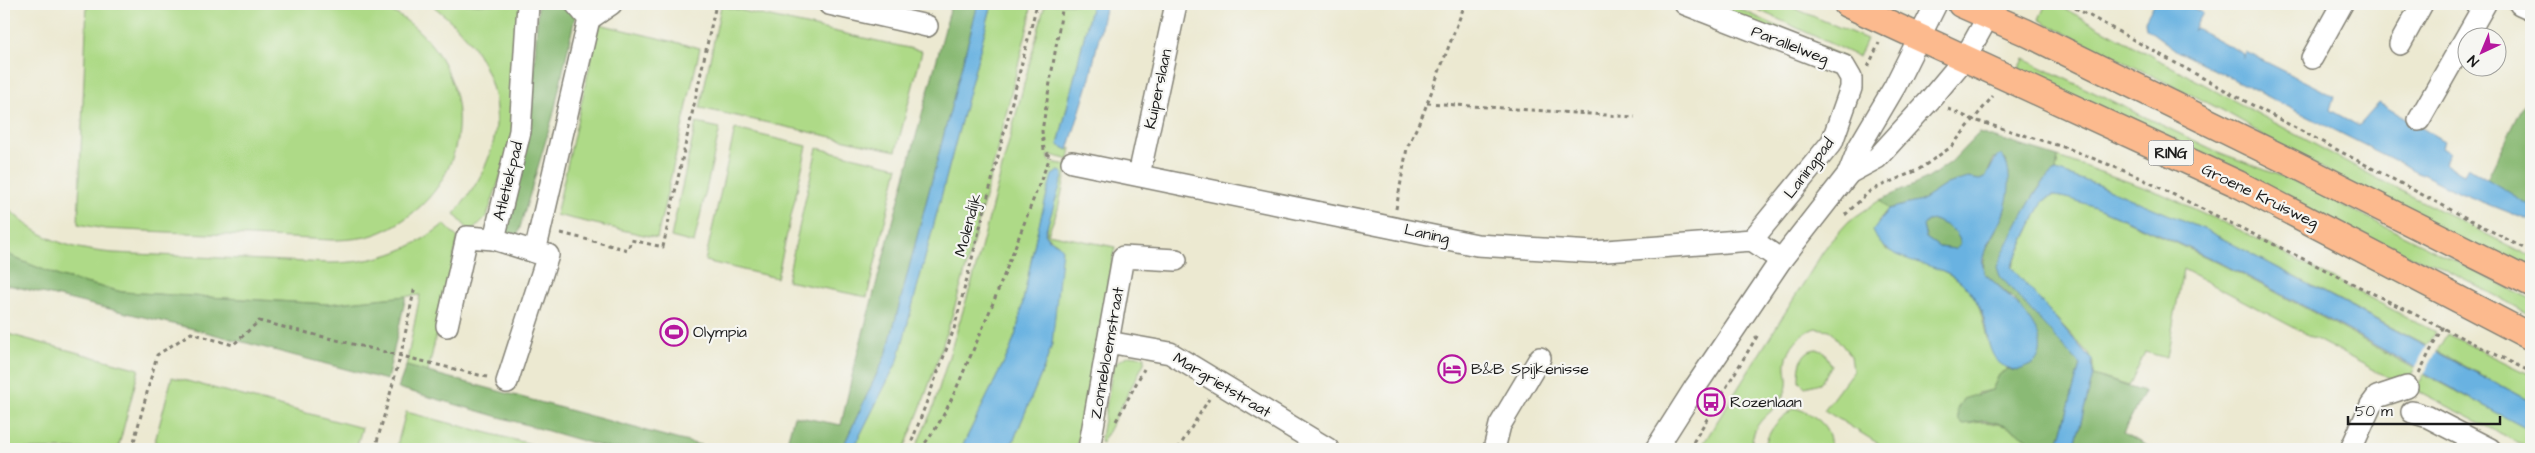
<svg xmlns="http://www.w3.org/2000/svg" width="2535" height="453" font-family="'Architects Daughter',sans-serif">
	<style>
		.green { fill: #aeda87; stroke: #657b52 }
		.forest { fill: #8aba74; stroke: #536b48 }
		.water { fill: #69b2e1; stroke: #42677e; fill-rule: evenodd }
		.pier { fill: #ece9d1 }
		.lines { fill: none; stroke-linecap: round; stroke-linejoin: round }
		.minor-casing { stroke: #848276; stroke-width: 24 }
		.major-casing { stroke: #848276; stroke-width: 29 }
		.path { stroke: #848276; stroke-width: 3; stroke-dasharray: 4 4; stroke-linecap: butt }
		.minor { stroke: #fff; stroke-width: 21 }
		.major { stroke: #fcba8e; stroke-width: 26 }
		.labels { text-anchor: middle; dominant-baseline: central; stroke-width: 4.5; stroke-linejoin: round; paint-order: stroke }
		.shield { fill: #f6f6f2; stroke: #5d5d5c; stroke-width: 1 }
		.shield-label { font-size: 15px; font-weight: bold; fill: #1c1c1c }
		.street-label { font-size: 16px; fill: #1c1c1c; stroke: #f6f6f2 }
		.poi-label { font-size: 16px; fill: #1c1c1c; stroke: #f6f6f2; text-anchor: start }
	</style>
	<rect width="100%" height="100%" fill="#f6f6f2"/>
	<filter id="ink" filterUnits="userSpaceOnUse"><feTurbulence type="fractalNoise" baseFrequency=".02" numOctaves="2"/><feDisplacementMap in="SourceGraphic" scale="10" xChannelSelector="R" yChannelSelector="G"/><feConvolveMatrix kernelMatrix="1 2 1 2 8 2 1 2 1" color-interpolation-filters="sRGB"/></filter>
	<filter id="wash" filterUnits="userSpaceOnUse"><feTurbulence type="fractalNoise" baseFrequency=".0096" numOctaves="4" result="noise"/><feDisplacementMap in="SourceGraphic" scale="20" xChannelSelector="R" yChannelSelector="G"/><feGaussianBlur stdDeviation="1.12" result="paint"/><feColorMatrix in="noise" values="0 0 0 0 0 0 0 0 0 0 0 0 0 0 0 0 0 1.4 0 .05"/><feComposite in="paint" operator="in"/></filter>
	<g filter="url(#wash)">
		<rect width="100%" height="100%" fill="#ece9d1"/>
		<g class="green">
			<path d="M87,4H375C459,35 488,141 422,205C407,219 387,232 366,237C355,239 343,240 332,240L105,229L78,224Z"/>
			<path d="M431,4H521L517,128L487,216L473,230H469L454,214C500,160 513,103 470,42C459,27 445,16 431,4Z"/>
			<path d="M992,4H1031L1030,18C993,162 962,312 904,449H853L898,360Z"/>
			<path d="M1045,4H1092L1058,145L1068,150L1071,148L1069,160L1051,155L1047,156L1051,162L1068,165L1058,209L1048,234L1115,247L1080,435L1075,449H1010L1045,365L1052,344L1058,244L1046,236L1048,224L1037,232L1017,330L1010,350L961,449H915L933,408L974,275Z"/>
			<path d="M1697,4H1729L1846,58Z"/>
			<path d="M1746,4H1784L1867,39L1859,57Z"/>
			<path d="M2046,4H2056L2382,181L2531,257V275L2271,142L2245,123L2222,110L2045,23L2039,19Z"/>
			<path d="M721,6L922,51L896,151L700,108Z"/>
			<path d="M599,24L700,48L657,238L556,215Z"/>
			<path d="M2024,59L2218,152L2294,181L2531,299V315L2437,264L2395,253L2018,71Z"/>
			<path d="M696,123L720,128L694,243L671,237Z"/>
			<path d="M735,129L807,146L777,278L705,261Z"/>
			<path d="M817,148L898,167L867,297L787,281Z"/>
			<path d="M2058,157L2160,193L2246,233L2435,332L2427,346L2208,231L2098,185L2056,171Z"/>
			<path d="M2053,196C2079,198 2114,215 2138,226C2234,267 2324,318 2415,369L2408,381L2397,382L2183,269L2167,358L2145,352L2129,386L2093,375V363L2088,353L2011,269L2041,205L2043,201Z"/>
			<path d="M1880,200L1888,209L1878,221L1885,249C1910,260 1945,267 1965,285C1991,310 1977,347 2007,369L1999,375L1992,390L1977,393L1969,424C1990,418 2025,428 2034,449H1887L1824,410L1853,371L1851,356L1830,330L1815,328C1800,334 1789,345 1786,362C1785,372 1790,383 1785,392C1774,418 1753,414 1751,449H1700L1828,244L1849,221Z"/>
			<path d="M4,204C36,238 67,249 113,253L329,263C373,263 410,252 444,224L458,238L428,372L406,366L420,295L328,304L122,292L61,277L17,259L4,251Z"/>
			<path d="M4,333L139,369L118,449H4Z"/>
			<path d="M2447,334L2531,375V402L2437,351Z"/>
			<path d="M1817,349L1824,352L1832,366L1820,383L1805,387L1799,381C1799,367 1800,350 1817,349Z"/>
			<path d="M1130,355L1145,357L1144,363L1102,443L1100,442L1113,367L1118,361Z"/>
			<path d="M2424,374L2531,431V449L2416,390Z"/>
			<path d="M172,377L362,428L356,449H153Z"/>
			<path d="M1795,408C1815,414 1833,427 1830,449H1764C1768,430 1779,418 1795,408Z"/>
			<path d="M406,412L550,449H396Z"/>
		</g>
		<g class="forest">
			<path d="M538,4H598L576,12L553,116L516,241L502,237L531,126Z"/>
			<path d="M946,4H978L887,352L842,449H785L794,416L841,425L855,363L950,10Z"/>
			<path d="M2524,104L2531,108V206L2487,179Z"/>
			<path d="M1979,133L2058,157L2056,171C2039,176 2008,244 1999,263L1998,270L2080,365L2057,449H2034C2028,435 2002,422 1987,421C1978,420 1971,424 1963,424L1958,419L1957,409L1963,399L1992,390L1999,375L2007,369L2017,371L2038,336L2015,300L1984,273C1981,250 1994,236 2003,215C2009,199 2010,177 2006,160L1994,158L1986,177L1980,180L1968,178L1947,184L1921,201L1888,209L1880,200L1927,179L1951,162Z"/>
			<path d="M1935,220C1946,225 1957,230 1961,243L1955,249L1939,247L1926,238L1923,226L1927,221Z"/>
			<path d="M4,251L17,259L61,277L122,292L328,304L406,296L387,380L190,328L4,284Z"/>
			<path d="M406,366L676,439L717,449H611L398,388Z"/>
			<path d="M2093,375L2144,392L2123,433L2153,449H2074Z"/>
		</g>
		<g class="water">
			<path d="M978,4H992L898,360L853,449H842L887,352Z"/>
			<path d="M1092,4H1106L1090,78L1068,150L1058,145Z"/>
			<path d="M2154,4H2185L2203,13L2193,31L2196,28L2244,54L2243,58L2246,52L2334,96L2330,110L2359,126L2379,103L2444,141L2442,147L2450,152L2444,164L2464,174L2468,167L2531,206V221L2460,193L2177,51L2146,28L2145,21Z"/>
			<path d="M1997,156L2001,155C2014,168 2009,199 2003,215C1997,230 1986,242 1983,258C1982,263 1983,268 1984,273C2001,289 2058,334 2035,362C2031,366 2023,368 2017,371C1981,363 1992,333 1979,306C1976,300 1971,292 1966,287C1942,258 1888,268 1873,231L1888,209L1921,201L1947,184L1968,178L1980,180L1986,177ZM1934,220C1946,225 1957,230 1961,243L1955,249L1939,247L1926,238L1923,226L1927,221Z"/>
			<path d="M1059,171L1063,173V177L1045,233L1048,239L1058,244L1062,249L1052,344L1045,365L1010,449H961L1010,350L1017,330L1037,232L1052,175Z"/>
			<path d="M2056,171L2098,185L2208,231L2531,402V431C2404,364 2281,287 2149,230C2123,219 2080,198 2053,196L2043,201L2011,267L2092,360L2093,375L2074,449H2057L2080,365L2000,276L1997,267C2004,249 2040,176 2056,171Z"/>
		</g>
		<path class="pier" d="M2428,344L2438,349L2423,376L2413,371Z"/>
	</g>
	<g filter="url(#ink)">
		<g class="lines">
			<g class="minor-casing">
				<g id="minor">
					<path d="M829,4L927,26"/>
					<path d="M1685,4L1844,66L1851,78V88L1832,142L1752,240"/>
					<path d="M2520,4L2531,9"/>
					<path d="M589,19L611,4"/>
					<path d="M2400,44L2422,4"/>
					<path d="M2312,58L2342,4"/>
					<path d="M2419,120L2485,4"/>
					<path d="M1072,162L1477,245L1593,252L1752,240L1781,260"/>
					<path d="M1849,173L1877,158L1929,101L1965,58L1995,4"/>
					<path d="M1139,175L1176,4"/>
					<path d="M494,239L535,252"/>
					<path d="M447,326L467,237L494,239L520,131L528,4"/>
					<path d="M1108,342L1170,353L1328,449"/>
					<path d="M507,382L548,255L535,252L589,19L576,4"/>
					<path d="M2412,412L2428,417L2490,449"/>
					<path d="M1089,449L1123,257L1176,260"/>
					<path d="M1494,449L1500,425L1540,358"/>
					<path d="M1656,449L1696,386L1781,260L1849,173L1859,147L1895,86L1936,4"/>
					<path d="M2351,449L2371,405L2377,397L2407,387"/>
				</g>
			</g>
			<g class="major-casing">
				<g id="major">
					<path d="M1847,4L2238,184L2531,337"/>
					<path d="M1961,4L2025,32L2292,163L2531,283"/>
				</g>
			</g>
			<g class="path">
				<path d="M2068,4L2254,106L2531,252"/>
				<path d="M1868,67L1879,43"/>
				<path d="M1427,103L1635,117"/>
				<path d="M1948,109L1974,120L2070,149L2132,174L2531,372"/>
				<path d="M1049,156L1044,150L1042,131L1063,4"/>
				<path d="M1396,209L1407,148L1423,114L1465,4"/>
				<path d="M1845,215L1871,190L1918,170L1951,147L1993,96"/>
				<path d="M561,233L628,250L631,240L663,247L716,4"/>
				<path d="M2419,373L2443,326"/>
				<path d="M1116,421L1144,369"/>
				<path d="M132,449L157,355L191,333L233,345L259,321L487,377"/>
				<path d="M375,449L401,354L415,286"/>
				<path d="M909,449L954,329L1037,4"/>
				<path d="M920,449C941,426 954,394 966,366C997,298 1022,227 1050,157"/>
				<path d="M1178,449L1209,399"/>
				<path d="M1689,449L1759,333"/>
			</g>
			<use href="#minor" class="minor"/>
			<use href="#major" class="major"/>
		</g>
	</g>
	<defs>
		<g id="stadium-ring" transform="scale(1.4375)"><circle r="9.5" fill="#f6f6f2" stroke="#b5179e" stroke-width="1.5"/><path d="M0-5a6.5 5 0 1 0 0 10a6.5 5 0 1 0 0-10ZM-3.5-1.8h7v3.6h-7Z" fill="#b5179e"/></g>
		<g id="hotel-ring" transform="scale(1.4375)"><circle r="9.5" fill="#f6f6f2" stroke="#b5179e" stroke-width="1.5"/><path d="M-6-4.5h1.5V1H6V5H4.5V3h-9V5H-6ZM-4 0a1.8 1.8 0 1 1 3.6 0ZM.5 0V-2.5h3Q6-2.5 6 0Z" fill="#b5179e"/></g>
		<g id="bus-ring" transform="scale(1.4375)"><circle r="9.5" fill="#f6f6f2" stroke="#b5179e" stroke-width="1.5"/><path d="M-5-6H5V4H4V6H2V4H-2V6H-4V4H-5ZM-3.5-4V0h7V-4ZM-3.5 1.2v1.5H-2V1.2ZM2 1.2v1.5H3.5V1.2Z" fill="#b5179e"/></g>
	</defs>
	<g fill-rule="evenodd">
		<use href="#stadium-ring" x="674" y="332"/>
		<use href="#hotel-ring" x="1452" y="369"/>
		<use href="#bus-ring" x="1711" y="402"/>
	</g>
	<g class="labels">
		<rect class="shield" x="2148.5" y="140.5" width="45" height="25" rx="4"/>
		<g class="shield-label">
			<text x="2171" y="153">RING</text>
		</g>
		<g class="street-label">
			<text transform="translate(1790 45) rotate(21)">Parallelweg</text>
			<text transform="translate(1158 89) rotate(-78)">Kuiperslaan</text>
			<text transform="translate(1809 168) rotate(-53)">Laningpad</text>
			<text transform="translate(508 181) rotate(-76)">Atletiekpad</text>
			<text transform="translate(2260 196) rotate(26)">Groene Kruisweg</text>
			<text transform="translate(968 225) rotate(-75)">Molendijk</text>
			<text transform="translate(1427 234) rotate(12)">Laning</text>
			<text transform="translate(1107 353) rotate(-80)">Zonnebloemstraat</text>
			<text transform="translate(1222 385) rotate(31)">Margrietstraat</text>
		</g>
		<g class="poi-label">
			<text x="693" y="332">Olympia</text>
			<text x="1471" y="369">B&amp;B Spijkenisse</text>
			<text x="1730" y="402">Rozenlaan</text>
		</g>
	</g>
	<rect width="2535" height="453" fill="none" stroke="#f6f6f2" stroke-width="20"/>
	<g transform="translate(2482 52) rotate(224)"><circle r="24" fill="#f6f6f2" stroke="#9f9f9c"/>
	<path d="M0-4L9 19L0 12L-9 19Z" fill="#b5179e"/>
	<text y="-8" font-size="14" font-weight="bold" text-anchor="middle" fill="#1c1c1c">N</text>
	</g>
	<path d="M2348 416v8h152v-8" fill="none" stroke="#1c1c1c" stroke-width="2.5"/>
	<text x="2355" y="416" font-size="15" fill="#1c1c1c" stroke="#f6f6f2" stroke-width="4" paint-order="stroke">50 m</text>
</svg>
